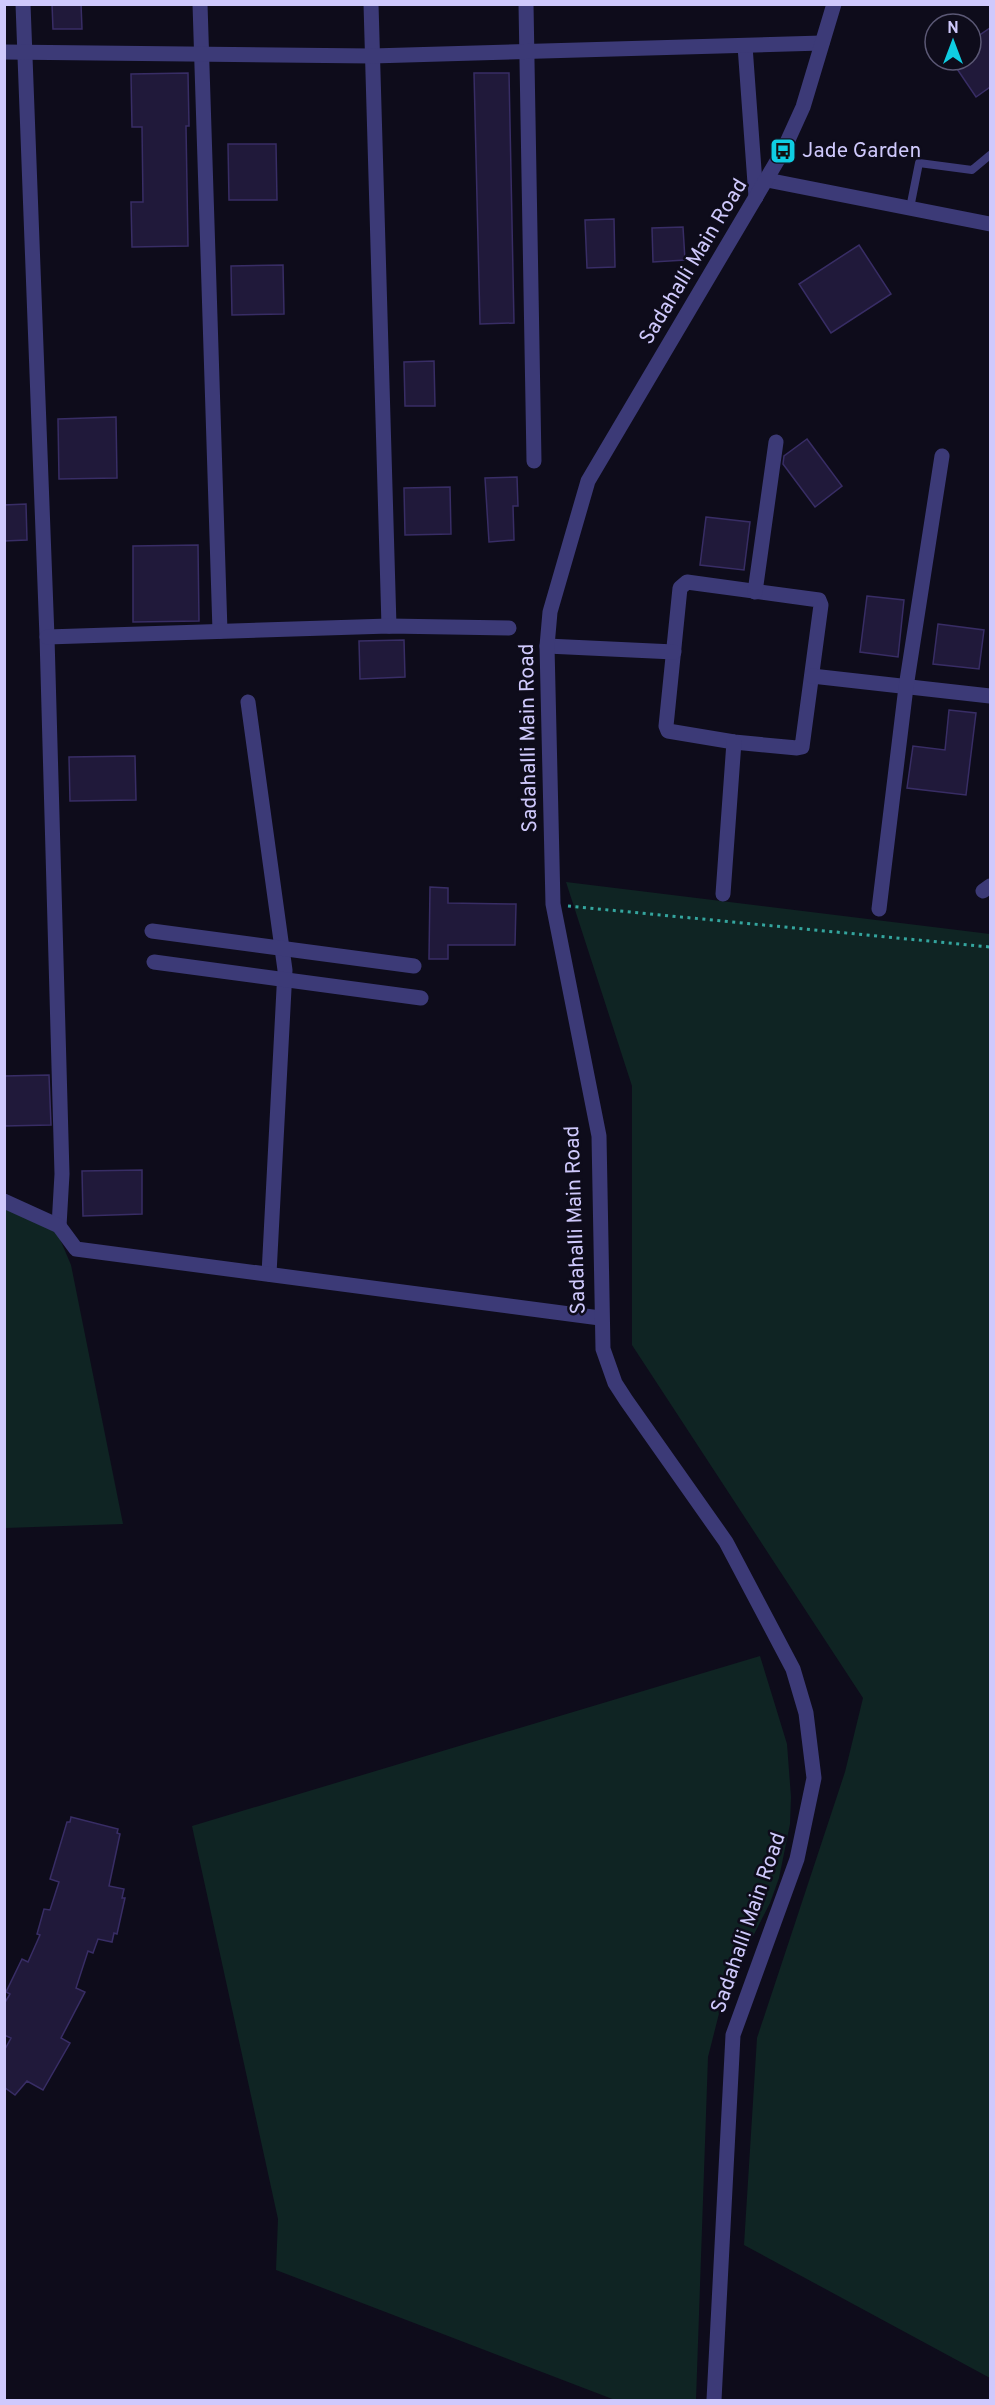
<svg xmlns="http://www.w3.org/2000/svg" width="995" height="2405" font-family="Overpass,sans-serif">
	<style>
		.green { fill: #0f2423 }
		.building { fill: #20193a; stroke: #382d65; stroke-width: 1.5 }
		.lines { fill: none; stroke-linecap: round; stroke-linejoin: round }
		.path { stroke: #34a59e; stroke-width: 3; stroke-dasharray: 3 4.5; stroke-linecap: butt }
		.service { stroke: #3c3a77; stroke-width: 8 }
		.minor { stroke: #3c3a77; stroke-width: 15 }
		.tertiary { stroke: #3c3a77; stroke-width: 15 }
		.labels { text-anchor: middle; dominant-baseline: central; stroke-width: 5; stroke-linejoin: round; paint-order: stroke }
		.poi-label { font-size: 21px; fill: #cfc9fc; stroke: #0e0c1b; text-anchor: start }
		.street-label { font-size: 21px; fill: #cfc9fc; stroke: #0e0c1b }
	</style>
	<rect width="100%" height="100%" fill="#0e0c1b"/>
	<g class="green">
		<path d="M566,882L990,934V2378L744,2245L757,2038L845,1772L863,1698L632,1345V1086Z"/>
		<path d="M4,1203L57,1232L71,1265L123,1524L5,1528Z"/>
		<path d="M760,1656L787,1744L791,1797L790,1824L779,1878L770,1903L745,1952L729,1974L708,2057L696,2400H615L276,2270L278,2219L192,1826Z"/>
	</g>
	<g class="building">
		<path d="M52,4H81L82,29H53Z"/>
		<path d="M990,28V87L976,97L951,60H971V41Z"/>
		<path d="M188,73L189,126H186L188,246L132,247L131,202H143L142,127H132L131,74Z"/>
		<path d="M474,73H509L514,323L480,324Z"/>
		<path d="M228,144H276L277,200H229Z"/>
		<path d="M614,219L615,267L587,268L585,220Z"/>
		<path d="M683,227L685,260L653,262L652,228Z"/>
		<path d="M859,245L891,294L831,333L799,284Z"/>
		<path d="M283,265L284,314L232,315L231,266Z"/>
		<path d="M434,361L435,406H405L404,362Z"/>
		<path d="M116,417L117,478L59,479L58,419Z"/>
		<path d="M807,439L842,486L815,507L783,464L784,456Z"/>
		<path d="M517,477L518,506H513L514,540L489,542L485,478Z"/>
		<path d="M450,487L451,534L405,535L404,488Z"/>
		<path d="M26,504L27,540L4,541V505Z"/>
		<path d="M706,517L750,522L744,570L700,565Z"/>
		<path d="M198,545L199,621L133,622V546Z"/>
		<path d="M867,596L904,600L898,657L860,652Z"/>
		<path d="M938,624L984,630L979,669L933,664Z"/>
		<path d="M404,640L405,677L360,679L359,641Z"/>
		<path d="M949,710L976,713L966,795L907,788L913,746L945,750Z"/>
		<path d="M135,756L136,800L70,801L69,757Z"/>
		<path d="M430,887L448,888V903L516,904L515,945H448V959H429Z"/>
		<path d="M49,1075L51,1125L4,1126V1076Z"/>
		<path d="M142,1170V1214L83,1216L82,1171Z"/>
		<path d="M71,1817L118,1829L117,1833L120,1834L109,1886L124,1889L122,1898H125L117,1934L114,1933L112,1942L98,1939L93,1953L88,1951L76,1988L85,1992L61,2038L70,2043L43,2090L27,2081L15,2095L4,2087V2051L11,2038L4,2035V2004L10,1994L6,1992L22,1959L28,1962L40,1935L37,1934L44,1909L50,1910L59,1882L50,1879L67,1822H70Z"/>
	</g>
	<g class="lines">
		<path class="path" d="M568,906L990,947"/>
		<path class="service" d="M910,208L919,163L972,170L990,155"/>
		<g class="minor">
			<path d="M23,4L47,637L62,1174L59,1226"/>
			<path d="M200,4L220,631"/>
			<path d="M371,4L389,626"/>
			<path d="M526,4L534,461"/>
			<path d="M745,46L756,197"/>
			<path d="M4,52L372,56L822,43"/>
			<path d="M767,180L990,224"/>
			<path d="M687,582L819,600L821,605L802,747L797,748L734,742L668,731L666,726L680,588Z"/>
			<path d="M755,592L776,442"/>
			<path d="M47,637L389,626L509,628"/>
			<path d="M547,646L674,652"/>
			<path d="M812,676L990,696"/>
			<path d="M248,702L285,970L269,1274"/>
			<path d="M983,891L990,886"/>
			<path d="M723,894L734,742"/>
			<path d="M879,909L906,687L942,456"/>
			<path d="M152,931L414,966"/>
			<path d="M154,962L421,998"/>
			<path d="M4,1201L59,1226L76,1249L600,1318"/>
		</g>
		<path class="tertiary" d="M714,2400L733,2035L797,1859L814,1778L806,1713L793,1669L726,1542L626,1400L615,1383L603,1349L599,1136L553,904L547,646L550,612L588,481L783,151L803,107L834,4"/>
	</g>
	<defs>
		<g id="bus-square" transform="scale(1.35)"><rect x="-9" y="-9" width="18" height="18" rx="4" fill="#0fcde2" stroke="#0e0c1b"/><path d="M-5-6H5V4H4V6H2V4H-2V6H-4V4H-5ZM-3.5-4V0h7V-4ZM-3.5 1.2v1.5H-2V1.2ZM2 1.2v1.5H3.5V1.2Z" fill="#111"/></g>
	</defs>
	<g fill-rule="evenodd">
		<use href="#bus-square" x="783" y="151"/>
	</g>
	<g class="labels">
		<g class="poi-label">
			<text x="802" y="151">Jade Garden</text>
		</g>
		<g class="street-label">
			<text transform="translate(694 262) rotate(-59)">Sadahalli Main Road</text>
			<text transform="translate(529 738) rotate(-91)">Sadahalli Main Road</text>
			<text transform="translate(576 1220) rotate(-92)">Sadahalli Main Road</text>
			<text transform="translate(749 1923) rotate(-71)">Sadahalli Main Road</text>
		</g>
	</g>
	<rect width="995" height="2405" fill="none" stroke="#cfc9fc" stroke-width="12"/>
	<g transform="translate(953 42)"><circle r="28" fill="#0e0c1b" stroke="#5b5875" stroke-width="1.5"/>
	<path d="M0-4.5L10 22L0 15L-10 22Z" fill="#0fcde2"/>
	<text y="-9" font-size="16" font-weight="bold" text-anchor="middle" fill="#cfc9fc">N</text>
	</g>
</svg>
